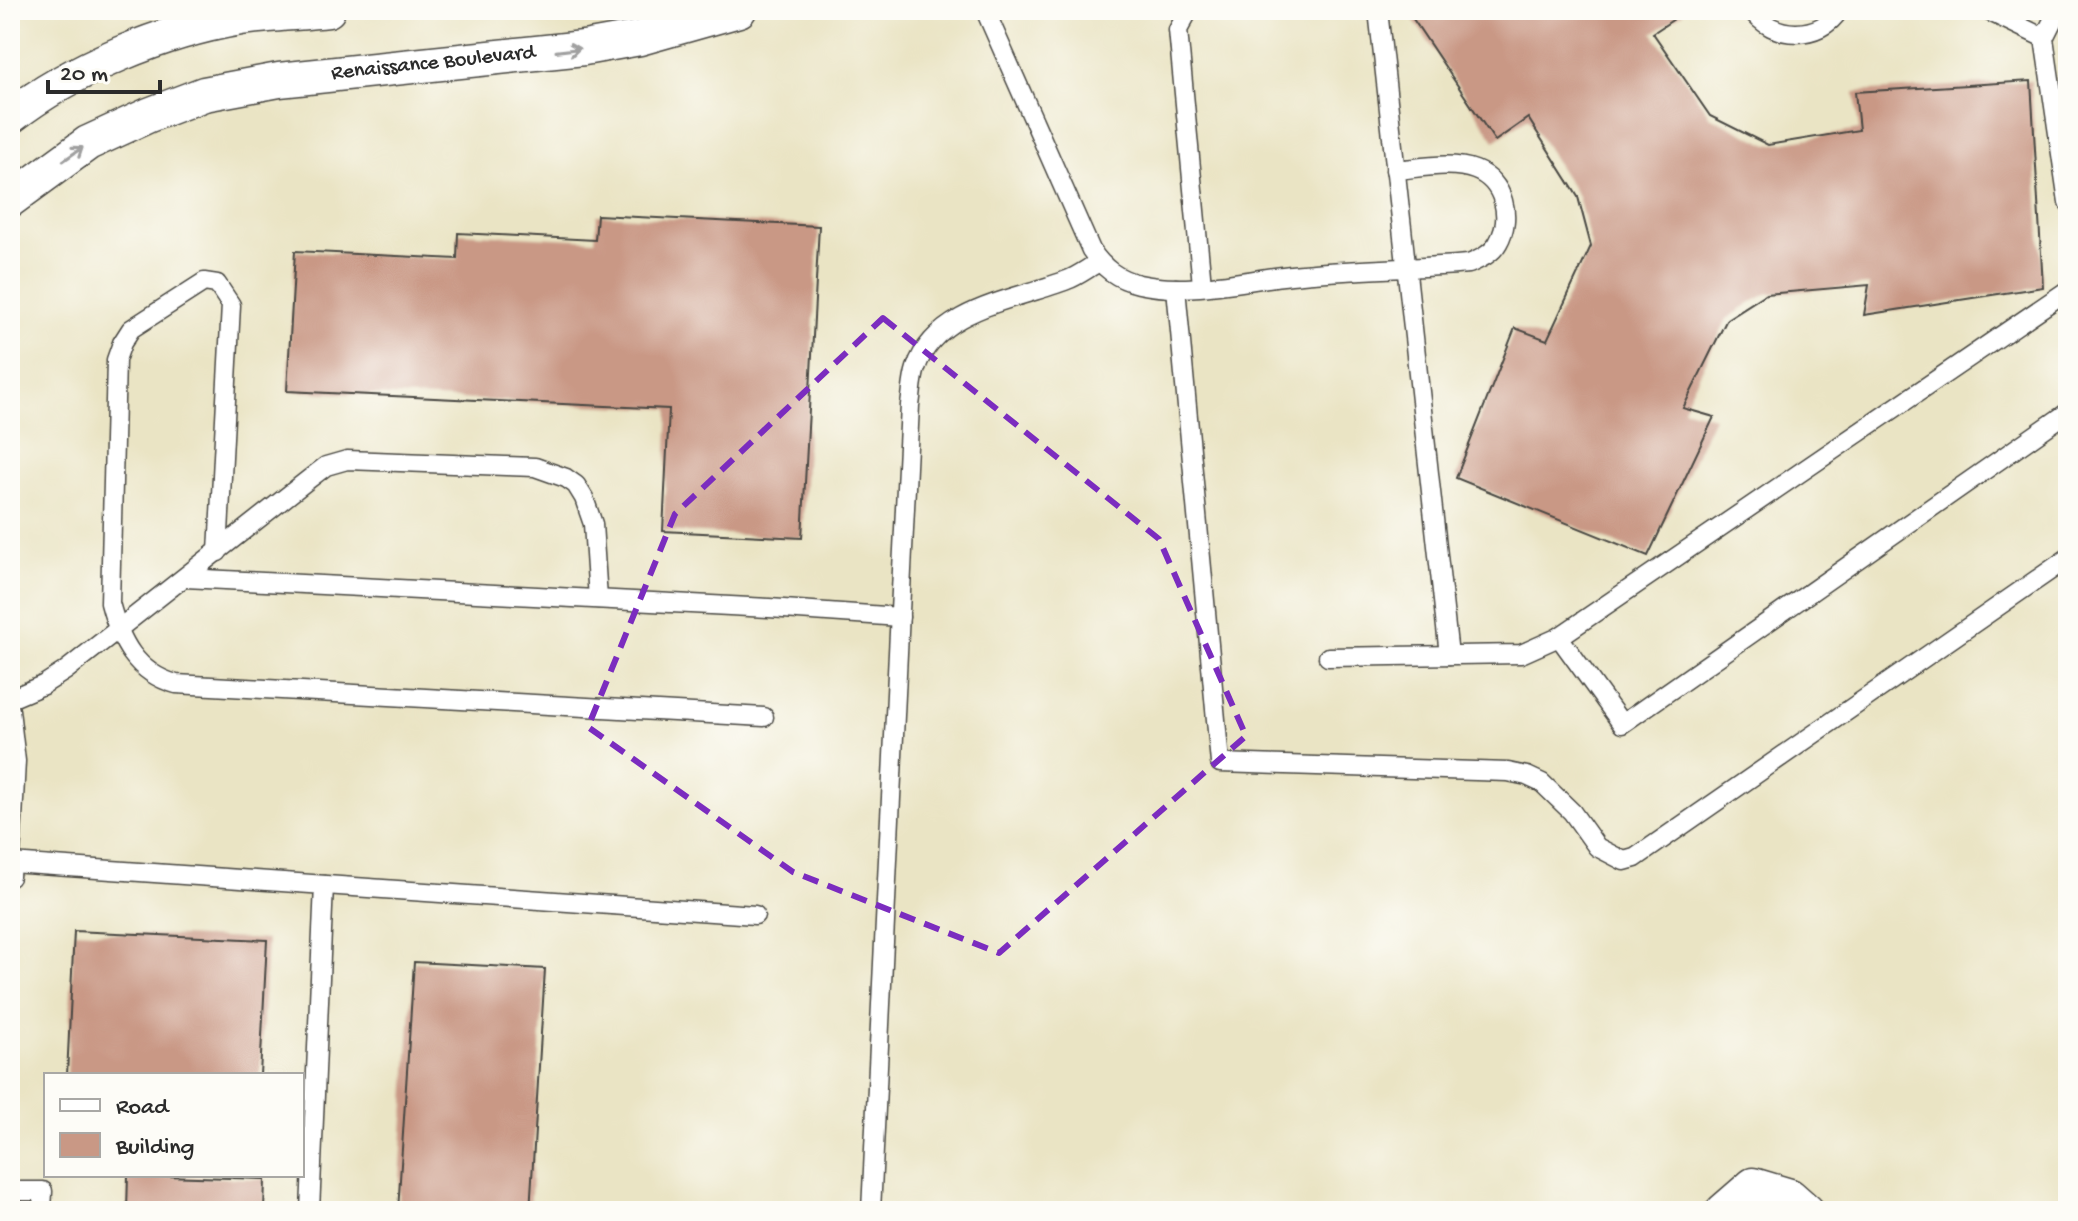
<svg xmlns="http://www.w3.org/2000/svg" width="2078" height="1221" font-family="'Gochi Hand',sans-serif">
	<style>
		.building { fill: #c99885 }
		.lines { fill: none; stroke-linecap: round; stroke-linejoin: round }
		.service-casing { stroke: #484742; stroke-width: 21 }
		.minor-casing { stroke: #484742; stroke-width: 37 }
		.service { stroke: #fff; stroke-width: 18 }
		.minor { stroke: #fff; stroke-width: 34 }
		.oneway { stroke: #a0a0a0 }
		.marked { fill: none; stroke: #7b2cbf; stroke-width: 6; stroke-dasharray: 16 10; stroke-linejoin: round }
		.labels { text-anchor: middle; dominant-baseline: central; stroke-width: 6; stroke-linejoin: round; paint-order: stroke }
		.street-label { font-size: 22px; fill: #2b2b2b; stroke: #fdfcf7 }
	</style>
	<rect width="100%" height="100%" fill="#fdfcf7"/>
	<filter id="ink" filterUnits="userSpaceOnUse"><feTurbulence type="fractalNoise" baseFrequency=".0125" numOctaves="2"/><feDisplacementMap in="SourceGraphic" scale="16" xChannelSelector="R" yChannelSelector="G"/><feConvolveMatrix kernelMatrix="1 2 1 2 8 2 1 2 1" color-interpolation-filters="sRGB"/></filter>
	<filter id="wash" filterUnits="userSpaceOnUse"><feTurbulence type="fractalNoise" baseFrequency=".006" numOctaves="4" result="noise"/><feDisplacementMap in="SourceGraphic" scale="32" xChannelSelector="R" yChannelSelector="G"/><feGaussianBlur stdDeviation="1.8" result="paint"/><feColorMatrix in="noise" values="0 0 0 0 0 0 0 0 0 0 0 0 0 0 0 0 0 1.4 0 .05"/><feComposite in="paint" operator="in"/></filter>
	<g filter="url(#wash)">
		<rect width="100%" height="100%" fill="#eae4c4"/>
		<g id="blocks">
			<g class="building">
				<path d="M1407,10H1681L1683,13L1653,33L1710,116L1768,145L1859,130L1855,92L2031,81L2043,287L1864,315L1869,285L1766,294L1727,319L1683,408L1714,417L1648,556L1456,478L1515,328L1547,340L1591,246L1578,197L1528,118L1495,141Z"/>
				<path d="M597,215L819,226L802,538L663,531L669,409L287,391L295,251L457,259L458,233L595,240Z"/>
				<path d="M74,931L267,940L260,1075H67Z"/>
				<path d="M414,962L545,969L530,1211H398Z"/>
				<path d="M128,1175L265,1179L264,1211H127Z"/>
			</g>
		</g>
	</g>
	<g filter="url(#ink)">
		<use href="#blocks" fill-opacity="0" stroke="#484742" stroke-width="2"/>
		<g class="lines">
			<g class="service-casing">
				<g id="service">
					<path d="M985,10L1091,250C1103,268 1117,279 1139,284C1187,295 1243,280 1291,275C1350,269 1410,269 1469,264C1480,259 1492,254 1498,243C1513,217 1504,181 1475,170C1452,161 1420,168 1395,170"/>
					<path d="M1189,10L1178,30L1202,285"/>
					<path d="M1378,10L1449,655"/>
					<path d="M1752,10C1771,40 1821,41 1839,10"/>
					<path d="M1986,10L2044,38"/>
					<path d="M2058,10L2044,38L2068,202"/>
					<path d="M1176,288L1220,763L1508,772L1527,776L1542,783L1572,812L1597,847L1624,861L1635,858L2068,558"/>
					<path d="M2068,290L1559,637L1622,724L2068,412"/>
					<path d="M218,552L231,305L217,284L204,282L131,329L122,343L116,360L110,603C120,641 136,673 176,684L764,717"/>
					<path d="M185,578L769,608L900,617"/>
					<path d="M1328,657L1521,654L1559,637"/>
					<path d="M10,699L43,685L65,671L309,479L326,466L347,460L535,467L566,478L576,485L584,498L593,524L598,599"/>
					<path d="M10,710L16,761L10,877"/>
					<path d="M11,863L755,915"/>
					<path d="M10,1191H43L42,1211"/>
					<path d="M310,1211L324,885"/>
					<path d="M871,1211L910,405C912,393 912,380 916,368C936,308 1016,300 1067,280C1078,276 1088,268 1099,262"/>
				</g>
			</g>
			<g class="minor-casing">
				<g id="minor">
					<path d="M10,117C73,68 163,31 241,18C270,14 299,13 328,10"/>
					<path id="s1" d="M10,200L88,143L149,115L204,94L279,80L584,48L640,38L739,10"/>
					<path d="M1723,1211L1753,1185L1790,1196L1807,1211"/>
				</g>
			</g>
			<use href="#service" class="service"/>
			<use href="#minor" class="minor"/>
		</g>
		<defs><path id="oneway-shaft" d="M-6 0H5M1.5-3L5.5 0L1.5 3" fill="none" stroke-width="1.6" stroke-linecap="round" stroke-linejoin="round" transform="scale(2)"/></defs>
		<g class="oneway">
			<use href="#oneway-shaft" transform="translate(568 50) rotate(-7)"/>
			<use href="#oneway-shaft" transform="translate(73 154) rotate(-35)"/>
		</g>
	</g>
	<path class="marked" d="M883,318L1159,539L1246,736L999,953L793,872L588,727L675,514Z"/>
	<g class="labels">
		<g class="street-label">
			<text stroke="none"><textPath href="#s1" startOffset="454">Renaissance Boulevard</textPath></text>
		</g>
	</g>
	<rect width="2078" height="1221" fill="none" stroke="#fdfcf7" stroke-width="40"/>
	<rect x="44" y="1073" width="260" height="104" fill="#fdfcf7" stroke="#a9a8a5" stroke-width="2"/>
	<rect x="60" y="1099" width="40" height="12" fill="#ffffff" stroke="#a9a8a5" stroke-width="2"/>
	<text x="116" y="1113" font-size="24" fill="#2b2b2b">Road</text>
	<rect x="60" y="1133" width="40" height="24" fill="#c99885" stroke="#a9a8a5" stroke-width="2"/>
	<text x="116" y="1153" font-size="24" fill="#2b2b2b">Building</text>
	<path d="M48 80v12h112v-12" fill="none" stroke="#2b2b2b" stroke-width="4"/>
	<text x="60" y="80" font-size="24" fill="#2b2b2b" stroke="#fdfcf7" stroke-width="6" paint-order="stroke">20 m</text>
</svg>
